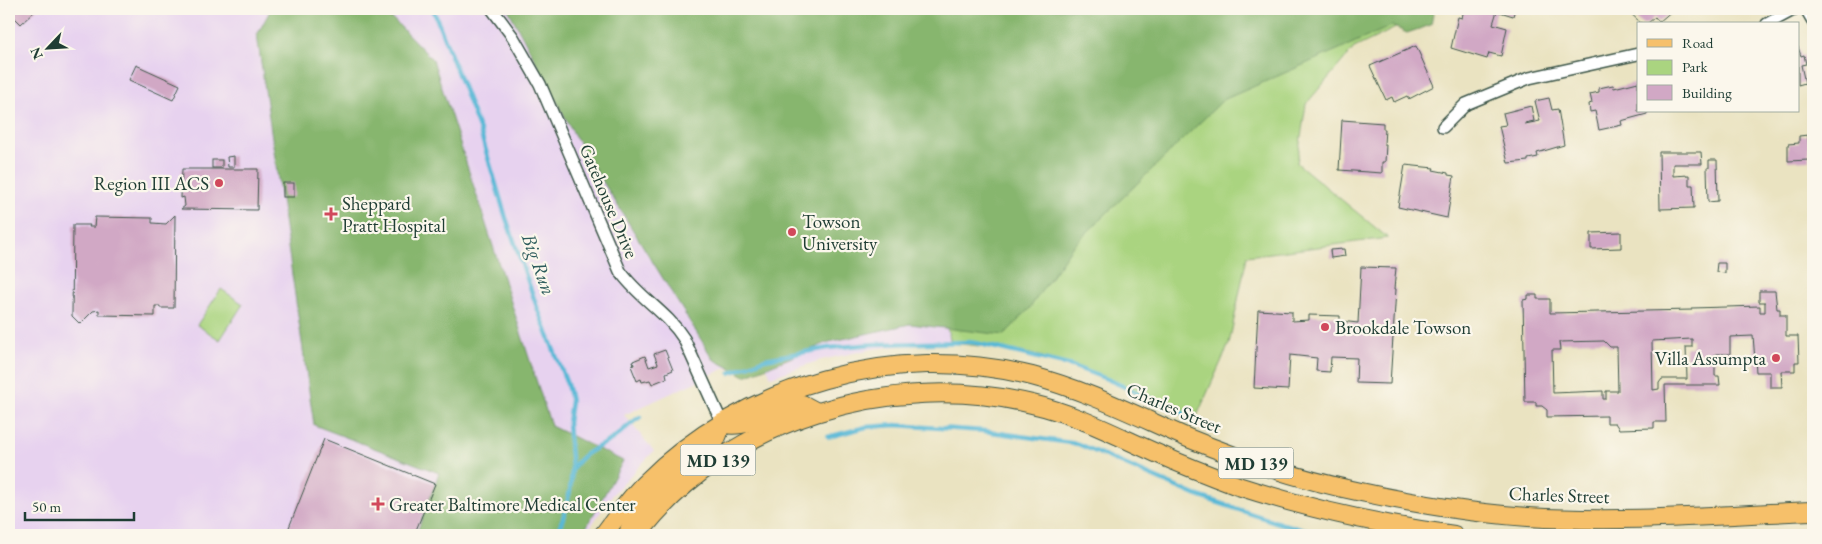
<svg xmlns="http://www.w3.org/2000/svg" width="1822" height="544" font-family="'EB Garamond',serif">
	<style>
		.built { fill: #e7d2ef }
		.green { fill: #aad480; stroke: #64885a }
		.forest { fill: #87b66e; stroke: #537a51 }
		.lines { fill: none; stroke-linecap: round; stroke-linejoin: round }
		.stream { stroke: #58b8d6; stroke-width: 4.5 }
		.building { fill: #d1a8c5; fill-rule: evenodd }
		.minor-casing { stroke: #3d5649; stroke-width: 14 }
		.primary-casing { stroke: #3d5649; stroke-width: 20 }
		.minor { stroke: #fff; stroke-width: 11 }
		.primary { stroke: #f6c06b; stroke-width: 18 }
		.poi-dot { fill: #d1495b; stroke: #fbf7ec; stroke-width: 2 }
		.labels { text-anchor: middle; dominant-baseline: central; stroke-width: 4.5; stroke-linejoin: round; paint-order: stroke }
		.shield { fill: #fbf7ec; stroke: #61756b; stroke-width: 1 }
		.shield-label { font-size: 18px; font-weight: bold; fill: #1f3d34 }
		.poi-label { font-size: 19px; fill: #1f3d34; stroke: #fbf7ec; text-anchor: start }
		.street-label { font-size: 19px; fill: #1f3d34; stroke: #fbf7ec }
		.water-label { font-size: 20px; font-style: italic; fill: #2d5c5c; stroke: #fbf7ec }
	</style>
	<rect width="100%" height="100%" fill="#fbf7ec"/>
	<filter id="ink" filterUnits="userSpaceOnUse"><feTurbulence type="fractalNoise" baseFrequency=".02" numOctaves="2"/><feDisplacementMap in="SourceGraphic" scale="10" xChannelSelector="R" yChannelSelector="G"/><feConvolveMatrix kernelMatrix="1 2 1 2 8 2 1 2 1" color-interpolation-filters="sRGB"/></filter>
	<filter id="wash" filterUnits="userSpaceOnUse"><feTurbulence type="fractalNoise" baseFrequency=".0096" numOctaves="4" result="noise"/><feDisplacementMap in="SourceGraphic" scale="20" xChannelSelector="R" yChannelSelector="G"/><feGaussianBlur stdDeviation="1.12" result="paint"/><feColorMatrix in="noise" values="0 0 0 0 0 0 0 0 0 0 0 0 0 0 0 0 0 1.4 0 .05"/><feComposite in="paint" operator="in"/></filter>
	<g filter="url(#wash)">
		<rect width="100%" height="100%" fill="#eae3c1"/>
		<path class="built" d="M9,9H868L875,53L951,344L899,346L873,349L821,360L771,377L762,356L727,370L726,368L624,415L654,451L613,494L585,535H9Z"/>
		<g class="green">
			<path d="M869,9H1435L1354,48L1306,104L1297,163L1388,238L1247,256L1229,344L1196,418C1145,396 1093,370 1039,356C1011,349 980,346 951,343L875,54Z"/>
			<path d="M221,289L243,304L220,340L197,325Z"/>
		</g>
		<g class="forest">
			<path d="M271,9H357L393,19L433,60L551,426L623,461L582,535H416L439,473L314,425L257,35Z"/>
			<path d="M508,9H1434L1431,25L1407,33L1392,26L1223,100L1072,247L1029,309L1004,335L910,324L829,342L745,376L713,359L577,140Z"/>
		</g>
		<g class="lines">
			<g class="stream">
				<path d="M433,9L480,131L506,218L537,307L567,384L571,401L568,423L572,469L570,491L563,518L556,535"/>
				<path d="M730,373L765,359L828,348L874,344L972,342L1072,366L1107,379L1205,423"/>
				<path d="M828,437L866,427L896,425L984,431L1078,444L1195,495L1282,524L1329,535"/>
				<path d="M572,469C583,453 592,450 609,441C618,436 630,423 640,417"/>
			</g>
		</g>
		<g id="blocks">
			<g class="building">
				<path d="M9,9H37L21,24L12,15H9Z"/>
				<path d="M1464,9H1515L1513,16L1497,11L1493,24L1507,28L1501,56L1489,53L1487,59L1451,48L1458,17L1462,18Z"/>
				<path d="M1626,9H1674L1659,22L1655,17L1647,24H1642Z"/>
				<path d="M1416,46L1434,86L1409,99L1407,96L1394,102L1392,97L1386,100L1370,66Z"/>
				<path d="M1798,47L1801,56L1804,55L1806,64L1801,65L1805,83L1798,85Z"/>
				<path d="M136,65L180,85L173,100L129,80Z"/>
				<path d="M1638,82V111H1647V114L1621,121L1622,125L1599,130L1595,111L1590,112L1589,104L1592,103L1590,94L1599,92V88L1613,85L1614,88Z"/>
				<path d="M1549,98L1552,110L1558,109L1564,145L1537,153L1538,157L1528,159V161L1508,163L1499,126L1506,125L1503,113L1531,106L1534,121L1525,123V124L1540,121L1535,101Z"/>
				<path d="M1342,120L1383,123V129H1385L1384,144H1386L1385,162H1382V173L1339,170Z"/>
				<path d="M1808,135L1809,160L1788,161V144L1799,143V136Z"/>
				<path d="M1659,152H1701L1702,164H1673V176L1689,175V185H1693L1694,208L1660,209Z"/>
				<path d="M234,156V167H228L227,157Z"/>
				<rect x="212" y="160" width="10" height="8"/>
				<path d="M1709,160H1717L1718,201L1708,202L1707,168H1709Z"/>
				<path d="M1405,165L1434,168L1433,170L1448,173V175L1454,176L1447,218L1398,207Z"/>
				<path d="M182,169H258L257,210L181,209L185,206L184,197L181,198Z"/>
				<rect x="283" y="183" width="11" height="14"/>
				<path d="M175,215L174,308H160V306H155V316L99,315V310L93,311L80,324L72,316L73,225H90L89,227H94L95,217L152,218V223L166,224Z"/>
				<path d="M1621,232V248L1591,249V233Z"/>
				<path d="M1344,249L1345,256L1331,258L1330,250Z"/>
				<path d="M1717,263H1725V273L1716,272Z"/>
				<path d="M1361,267L1396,268L1394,289H1396L1390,384L1356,383L1357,358L1331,357L1330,372L1316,371L1317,358L1290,355L1288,390L1254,388L1258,310L1292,312V321L1309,320V315L1340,316V321L1358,323Z"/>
				<path d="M1759,291H1775L1777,309H1780V315H1786V336H1798L1799,362H1795V371H1781L1782,387H1770V372H1756L1753,336L1730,337V354H1715V376H1719L1720,385H1665L1666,422H1654V428L1619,429L1615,423H1607V416L1547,417V410L1542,406H1536V402H1525L1523,300L1528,299V295H1537V299H1550V313L1692,310V308L1760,306V312H1765V302H1759ZM1692,339V347H1686L1687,379H1662L1659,383V389L1653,390L1652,341ZM1604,341L1610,347H1617L1618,391H1606V399H1603V391L1553,393L1552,350H1560L1559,342Z"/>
				<path d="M665,350L673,370L666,373L667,378L652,384L650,380L642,382L641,379L637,381L631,366L634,365L633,361L645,356L649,367L658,364L654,354Z"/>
				<path d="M324,439L435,484L414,535H286Z"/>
			</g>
		</g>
	</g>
	<g filter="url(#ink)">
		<use href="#blocks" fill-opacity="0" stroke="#3d5649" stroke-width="1"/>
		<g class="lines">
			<g class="minor-casing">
				<g id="minor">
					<path d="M492,9L513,37L540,84L620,271C638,297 667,312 684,339L722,423"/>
					<path d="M1806,9L1813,21"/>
					<path d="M1767,24L1795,9"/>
					<path d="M1443,127L1466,104L1529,78L1638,54"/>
				</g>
			</g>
			<g class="primary-casing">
				<g id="primary">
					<path d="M725,424C746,429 780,410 802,404L817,412"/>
					<path d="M603,535C616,518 628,500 644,484C744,384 894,341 1032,376C1086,390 1137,416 1188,438C1244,461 1302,480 1361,492C1416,504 1472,513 1528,517C1623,523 1719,515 1813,511"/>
					<path d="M628,535C633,508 667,481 688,465C697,458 708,451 715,441C718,436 720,429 722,423"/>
					<path d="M638,535C726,418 893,370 1032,404C1076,414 1115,435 1156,453C1183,465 1211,476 1238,486C1309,509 1381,525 1454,535"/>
				</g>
			</g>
			<use href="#minor" class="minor"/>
			<use href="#primary" class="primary"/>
		</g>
	</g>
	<g class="poi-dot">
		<circle cx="219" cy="183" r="5"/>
		<path d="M328.5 206.5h5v5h5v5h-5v5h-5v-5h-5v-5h5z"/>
		<circle cx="792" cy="232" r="5"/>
		<circle cx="1325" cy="327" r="5"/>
		<circle cx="1776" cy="358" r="5"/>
		<path d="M375.5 496.5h5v5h5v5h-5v5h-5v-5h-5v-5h5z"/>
	</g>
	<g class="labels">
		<g class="shield">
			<rect x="680.5" y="444.5" width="75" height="31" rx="4"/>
			<rect x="1218.5" y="447.5" width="75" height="31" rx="4"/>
		</g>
		<g class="shield-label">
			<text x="718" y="460">MD 139</text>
			<text x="1256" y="463">MD 139</text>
		</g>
		<g class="poi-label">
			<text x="209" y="183" text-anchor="end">Region III ACS</text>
			<text x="342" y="203">Sheppard<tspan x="342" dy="22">Pratt Hospital</tspan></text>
			<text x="802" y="221">Towson<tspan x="802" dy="22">University</tspan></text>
			<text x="1335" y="327">Brookdale Towson</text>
			<text x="1766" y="358" text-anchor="end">Villa Assumpta</text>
			<text x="389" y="504">Greater Baltimore Medical Center</text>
		</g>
		<g class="street-label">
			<text transform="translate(609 201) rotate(67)">Gatehouse Drive</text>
			<text transform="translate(1174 408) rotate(23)">Charles Street</text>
			<text transform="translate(1559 495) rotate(2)">Charles Street</text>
		</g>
		<g class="water-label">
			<text transform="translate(539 264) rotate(70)">Big Run</text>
		</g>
	</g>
	<rect width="1822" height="544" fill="none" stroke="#fbf7ec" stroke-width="30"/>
	<rect x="1637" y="22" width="162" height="90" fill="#fbf7ec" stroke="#a3ada2"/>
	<rect x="1647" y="39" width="25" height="8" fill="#f6c06b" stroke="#a3ada2"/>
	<text x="1682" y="48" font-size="15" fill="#1f3d34">Road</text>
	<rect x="1647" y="60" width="25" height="15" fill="#aad480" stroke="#a3ada2"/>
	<text x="1682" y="72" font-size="15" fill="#1f3d34">Park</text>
	<rect x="1647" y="85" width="25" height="15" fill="#d1a8c5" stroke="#a3ada2"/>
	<text x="1682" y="98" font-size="15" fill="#1f3d34">Building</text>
	<g transform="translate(48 48) rotate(245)" stroke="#fbf7ec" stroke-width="4" paint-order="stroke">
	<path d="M0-4L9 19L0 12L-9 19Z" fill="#1f3d34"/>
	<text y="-8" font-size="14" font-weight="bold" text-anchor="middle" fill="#1f3d34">N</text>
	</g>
	<path d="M25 512v8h109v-8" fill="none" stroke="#1f3d34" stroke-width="2.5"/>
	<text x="32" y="512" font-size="15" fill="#1f3d34" stroke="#fbf7ec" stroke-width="4" paint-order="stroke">50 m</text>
</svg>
